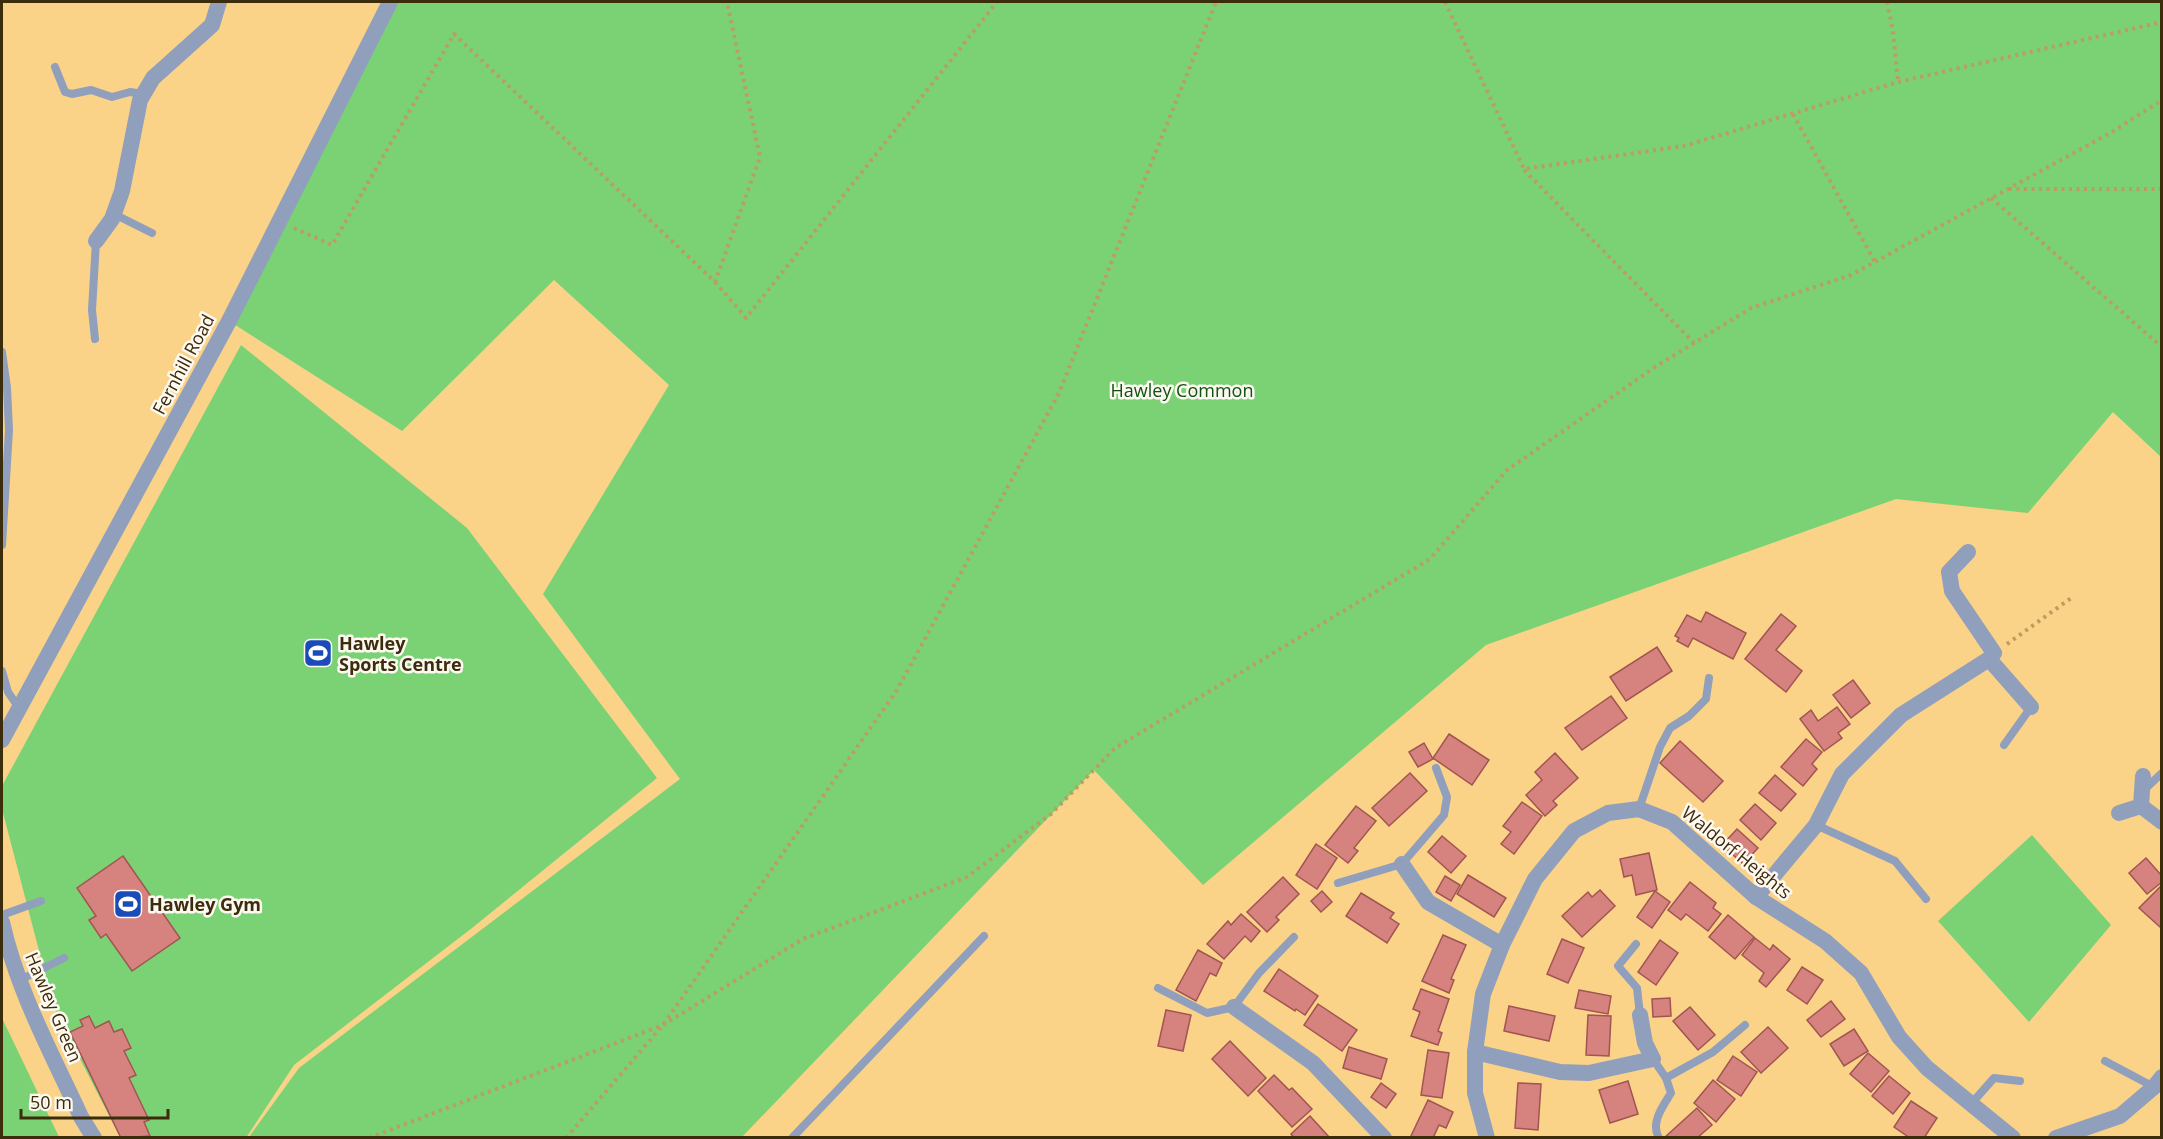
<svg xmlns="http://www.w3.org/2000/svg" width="2163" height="1139" font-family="'Open Sans',sans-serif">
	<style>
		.green { fill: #7ad275 }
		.building { fill: #d6837f; stroke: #a25452; stroke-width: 1.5 }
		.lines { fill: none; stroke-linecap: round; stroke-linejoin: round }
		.path { stroke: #bc9d60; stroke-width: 4; stroke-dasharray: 3 4.5; stroke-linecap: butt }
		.service { stroke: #909fbc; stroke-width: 8 }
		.minor { stroke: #909fbc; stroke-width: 16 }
		.tertiary { stroke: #909fbc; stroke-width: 16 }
		.labels { text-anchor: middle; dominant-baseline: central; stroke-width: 5; stroke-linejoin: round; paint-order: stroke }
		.street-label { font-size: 18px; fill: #3b2c0b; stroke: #fdf9f2 }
		.park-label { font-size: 18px; fill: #0f510f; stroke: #fdf9f2 }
		.poi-label { font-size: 18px; font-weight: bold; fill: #3b2c0b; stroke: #fdf9f2; text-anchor: start }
	</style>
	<rect width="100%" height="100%" fill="#fad388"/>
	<g class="green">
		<path d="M387,2H2161V457L2113,412L2028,513L1896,499L1486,645L1203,885L1094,770L742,1137H249L299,1068L680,779L543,594L669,385L554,280L402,431L229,321Z"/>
		<path d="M241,345L467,528L657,778L472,928L294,1065L246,1138L120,1137L54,1008L2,809V786Z"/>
		<path d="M2032,835L2111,925L2029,1022L1938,921Z"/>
		<path d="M2,1018L59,1137H2Z"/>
	</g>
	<g class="building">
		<path d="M1706,612L1746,633L1733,659L1693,638L1688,647L1677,641L1679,638L1675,636L1687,615L1701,622Z"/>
		<path d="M1781,614L1796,626L1776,650L1802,671L1786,692L1745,659Z"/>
		<path d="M1657,647L1672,671L1626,701L1610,677Z"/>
		<path d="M1853,680L1870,703L1851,718L1833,695Z"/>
		<path d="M1611,696L1627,718L1582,750L1565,728Z"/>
		<path d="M1837,707L1850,724L1838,733L1842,738L1824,751L1800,719L1811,710L1818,721Z"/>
		<path d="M1449,734L1489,760L1472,785L1433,758Z"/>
		<path d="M1806,739L1822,752L1812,764L1817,769L1803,786L1781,767Z"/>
		<path d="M1680,741L1723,781L1703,802L1660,763Z"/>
		<path d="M1424,743L1433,759L1418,767L1409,752Z"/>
		<path d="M1555,753L1578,778L1553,801L1557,805L1545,816L1526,795L1542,780L1535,772Z"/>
		<path d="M1410,773L1427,791L1389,826L1372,808Z"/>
		<path d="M1775,775L1796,794L1781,811L1759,793Z"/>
		<path d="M1522,802L1542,816L1514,854L1501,844L1511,832L1503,826Z"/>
		<path d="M1755,804L1776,823L1761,840L1740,820Z"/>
		<path d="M1356,806L1376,821L1354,848L1358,851L1348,863L1325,845Z"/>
		<path d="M1737,829L1758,848L1743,864L1722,845Z"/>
		<path d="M1442,836L1466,856L1451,873L1428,852Z"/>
		<path d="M1316,844L1337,858L1317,889L1296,875Z"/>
		<path d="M1649,853L1657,890L1636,895L1632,875L1624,877L1620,859Z"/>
		<path d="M123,856L180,938L132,971L106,934L101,938L89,920L96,916L77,888Z"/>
		<path d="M2146,858L2162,876V882L2147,894L2129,873Z"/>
		<path d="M1468,875L1506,898L1494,917L1457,894Z"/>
		<path d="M1445,876L1460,885L1451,901L1436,892Z"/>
		<path d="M1283,877L1299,894L1276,917L1279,920L1267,932L1247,912Z"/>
		<path d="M1690,882L1716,903L1713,908L1721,914L1708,931L1686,914L1681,920L1668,910Z"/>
		<path d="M2161,886L2162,925L2160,927L2139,908Z"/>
		<path d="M1600,890L1615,906L1582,937L1562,916L1588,892L1592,897Z"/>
		<path d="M1322,891L1332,902L1321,912L1311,901Z"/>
		<path d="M1655,891L1670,902L1652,928L1637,917Z"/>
		<path d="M1361,893L1394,913L1390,918L1399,924L1387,943L1346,916Z"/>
		<path d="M1241,914L1260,931L1251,942L1245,936L1224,959L1207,944L1228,921L1231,925Z"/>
		<path d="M1728,915L1754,937L1735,959L1709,937Z"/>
		<path d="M1443,935L1466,945L1451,979L1454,980L1449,993L1422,981Z"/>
		<path d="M1755,938L1770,950L1773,945L1790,959L1766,987L1759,981L1764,973L1742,955Z"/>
		<path d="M1562,939L1584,948L1568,983L1547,974Z"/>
		<path d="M1660,940L1678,953L1656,985L1638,972Z"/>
		<path d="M1198,950L1222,963L1216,976L1210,973L1196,1001L1176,990Z"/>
		<path d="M1802,967L1823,980L1807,1004L1787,990Z"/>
		<path d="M1279,969L1318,996L1305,1015L1296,1009L1295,1011L1264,991Z"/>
		<path d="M1421,989L1449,999L1438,1031L1442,1033L1438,1045L1411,1036L1420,1012L1413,1009Z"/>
		<path d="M1579,990L1611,996L1608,1014L1575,1008Z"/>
		<path d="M1670,998L1671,1016L1653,1017L1652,999Z"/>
		<path d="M1831,1001L1845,1019L1821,1037L1807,1020Z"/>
		<path d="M1318,1004L1357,1030L1342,1051L1304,1025Z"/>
		<path d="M1509,1006L1555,1016L1549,1041L1504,1031Z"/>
		<path d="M1690,1007L1715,1035L1698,1050L1673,1021Z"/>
		<path d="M1166,1010L1191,1015L1183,1051L1158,1046Z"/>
		<path d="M1588,1015L1611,1016L1609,1056L1586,1055Z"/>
		<path d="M89,1016L95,1028L109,1021L114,1032L122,1029L131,1048L124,1051L136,1075L129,1078L149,1120L144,1122L150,1136L121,1138L70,1032L83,1026L80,1020Z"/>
		<path d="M1768,1027L1788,1048L1761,1073L1741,1052Z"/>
		<path d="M1854,1029L1868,1051L1844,1066L1830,1044Z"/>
		<path d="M1230,1041L1266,1078L1248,1096L1212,1059Z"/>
		<path d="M1349,1047L1387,1059L1381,1079L1343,1068Z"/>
		<path d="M1428,1050L1449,1053L1442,1098L1421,1095Z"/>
		<path d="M1868,1053L1889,1071L1871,1092L1850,1074Z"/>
		<path d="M1733,1056L1757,1072L1741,1096L1717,1080Z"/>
		<path d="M1274,1075L1289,1090L1292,1088L1312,1109L1292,1127L1258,1091Z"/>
		<path d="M1889,1076L1910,1093L1893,1114L1872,1096Z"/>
		<path d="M1713,1080L1735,1099L1716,1122L1694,1103Z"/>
		<path d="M1628,1081L1638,1114L1610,1123L1599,1090Z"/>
		<path d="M1381,1083L1396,1094L1386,1108L1371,1097Z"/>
		<path d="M1518,1083L1541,1084L1538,1130L1515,1128Z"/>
		<path d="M1428,1100L1453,1112L1446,1128L1439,1125L1433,1138H1410Z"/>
		<path d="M1911,1101L1937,1118L1924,1138H1910L1894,1127Z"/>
		<path d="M1697,1108L1712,1125L1697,1138H1664Z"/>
		<path d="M1310,1116L1330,1138H1294L1291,1134Z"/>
	</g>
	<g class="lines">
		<g class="path">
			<path d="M1445,2L1524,169L1684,146L1898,82L2162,22"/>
			<path d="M1887,2L1893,31L1898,82"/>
			<path d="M1793,114L1875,262"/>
			<path d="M1524,170L1694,343"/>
			<path d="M2009,189H2162"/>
			<path d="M1991,198L2162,347"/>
			<path d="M294,228L332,245L454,34L715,282L760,157L727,2"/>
			<path d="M715,282L746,318L997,2"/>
			<path d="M2007,644L2074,596"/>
			<path d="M369,1138L663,1025L803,939L967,877L1051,814L1115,748L1430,559L1507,470L1655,367L1751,308L1851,275L2112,132L2162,100"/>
			<path d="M566,1138L663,1025L897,690L1059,393L1216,2"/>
		</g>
		<g class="service">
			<path d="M55,67L65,92L72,94L91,90L112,97L130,92L143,94"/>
			<path d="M114,214L152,233"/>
			<path d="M95,339L92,310L96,241"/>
			<path d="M2,352L7,388L9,430L2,545"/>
			<path d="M2,671L8,692L19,708"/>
			<path d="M2004,745L2031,707"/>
			<path d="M2145,789L2162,773"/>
			<path d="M1639,809L1660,747L1670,728L1689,716L1706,699L1709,678"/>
			<path d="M1816,825L1895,861L1926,899"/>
			<path d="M1338,883L1402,864L1444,815L1447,797L1436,768"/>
			<path d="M2,915L41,901"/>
			<path d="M1636,944L1618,966L1637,988L1640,1015"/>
			<path d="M20,980L64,958"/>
			<path d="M1158,988L1207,1013L1234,1007L1259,973L1294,937"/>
			<path d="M1653,1059L1666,1078L1713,1052L1745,1025"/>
			<path d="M2105,1061L2154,1087"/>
			<path d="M1971,1104L1994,1078L2020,1081"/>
			<path d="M792,1138L984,936"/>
			<path d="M1659,1138C1650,1123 1663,1106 1671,1093L1666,1078"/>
		</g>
		<g class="minor">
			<path d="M96,241L112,219L122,191L140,100L153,78L212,25L219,2"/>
			<path d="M1968,552L1949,572L1952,591L1994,653L1989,659"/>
			<path d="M2141,806L2162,822"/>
			<path d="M2119,813L2141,806L2143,776"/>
			<path d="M1402,864L1428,902L1502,945"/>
			<path d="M1756,897L1816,825L1842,774L1901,715L1989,659L2031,707"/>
			<path d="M2,922C17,990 52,1054 81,1117L94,1138"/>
			<path d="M1234,1007L1313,1063L1384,1138"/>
			<path d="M1475,1052L1560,1072L1589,1073L1653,1059L1645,1043L1640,1015"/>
			<path d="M1487,1138L1475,1093V1052L1483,994L1502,945L1535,879L1574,831L1608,813L1639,809L1672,822L1756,897L1825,941L1861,973L1899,1037L1927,1068L2013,1138"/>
			<path d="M2056,1138L2120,1116L2154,1087L2162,1077"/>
		</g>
		<path class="tertiary" d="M2,740L229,321L390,2"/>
	</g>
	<defs>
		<g id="stadium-square" transform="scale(1.5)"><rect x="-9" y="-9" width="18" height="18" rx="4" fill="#1a4cb9" stroke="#fdf9f2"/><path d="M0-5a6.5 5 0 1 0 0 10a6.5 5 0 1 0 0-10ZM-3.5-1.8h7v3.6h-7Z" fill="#fff"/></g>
	</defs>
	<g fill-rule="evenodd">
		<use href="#stadium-square" x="318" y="653"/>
		<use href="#stadium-square" x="128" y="904"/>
	</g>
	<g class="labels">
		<g class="street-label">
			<text transform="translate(183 364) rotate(-62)">Fernhill Road</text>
			<text transform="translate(1737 852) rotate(39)">Waldorf Heights</text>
			<text transform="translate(54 1007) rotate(67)">Hawley Green</text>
		</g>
		<g class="park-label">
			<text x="1182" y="390">Hawley Common</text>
		</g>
		<g class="poi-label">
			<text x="339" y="643">Hawley<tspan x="339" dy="21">Sports Centre</tspan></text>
			<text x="149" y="904">Hawley Gym</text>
		</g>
	</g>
	<rect width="2163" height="1139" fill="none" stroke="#3b2c0b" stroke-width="6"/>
	<path d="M21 1109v9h147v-9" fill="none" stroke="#3b2c0b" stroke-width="3"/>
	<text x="30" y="1109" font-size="18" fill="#3b2c0b" stroke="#fdf9f2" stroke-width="4.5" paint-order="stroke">50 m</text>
</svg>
